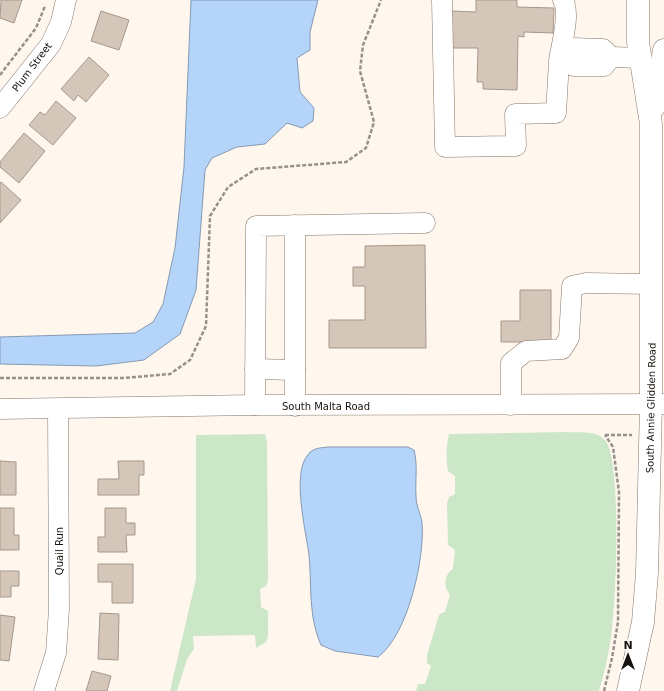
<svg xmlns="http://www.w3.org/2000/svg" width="664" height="691" font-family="'DejaVu Sans',sans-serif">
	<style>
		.green { fill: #cce6c8 }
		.water { fill: #b4d5f9; stroke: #859ab2 }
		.building { fill: #d4c6b9; stroke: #a6988c }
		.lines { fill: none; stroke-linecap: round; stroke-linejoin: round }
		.minor-casing { stroke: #84776b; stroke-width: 21 }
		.major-casing { stroke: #84776b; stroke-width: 23 }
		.path { stroke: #98908a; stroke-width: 2.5; stroke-dasharray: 4 2; stroke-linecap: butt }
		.minor { stroke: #fff; stroke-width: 20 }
		.major { stroke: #fff; stroke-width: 22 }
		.labels { text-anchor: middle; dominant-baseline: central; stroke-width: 4; stroke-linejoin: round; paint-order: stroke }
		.street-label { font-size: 10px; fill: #17120d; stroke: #fff }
	</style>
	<rect width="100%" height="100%" fill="#fff6ee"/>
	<g class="green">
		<path d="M568,432C581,433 596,430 605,440C622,459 616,599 612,628C610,649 605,671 599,691H416L418,684H425L431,666L427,663V655L439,615L441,613L445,612L450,595C443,586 444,575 453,569L455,550L448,545L447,503L449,497L455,494V476L448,471C446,458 446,446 449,434Z"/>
		<path d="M265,434L267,443L268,581L266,586L260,589L261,607L268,611V636L266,642L256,648L255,635L193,636L194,649L187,659L177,691H170L196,579V435Z"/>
	</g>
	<g class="water">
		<path d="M191,0H318L310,32V50L297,58L300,92L314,108L313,121L302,128L287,123L265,144L237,147L212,158L205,170L196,290L180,334L144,360L96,366L0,364V337L135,333L153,322L163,304L175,248L184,167Z"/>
		<path d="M328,447H408L414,450C418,465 415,481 416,496C416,506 421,514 422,523C425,558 408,635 378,657L335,651L321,645C308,615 312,587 309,555C306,532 292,475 307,456C312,448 319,448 328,447Z"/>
	</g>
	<g class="building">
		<path d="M1,0H22L14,23L0,18Z"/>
		<path d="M476,0H517V7L554,8L553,33L524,32V37L518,36L517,90L483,89V82H477L478,48H452V11L476,12Z"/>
		<path d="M101,11L129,20L119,50L91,41Z"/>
		<path d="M89,57L109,75L86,102L78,95L74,101L61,89Z"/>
		<path d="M56,101L76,118L53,145L29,125L40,112L45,115Z"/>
		<path d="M24,133L45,151L19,183L0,167V162Z"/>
		<path d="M1,182L21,200L0,223V183Z"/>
		<path d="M425,245L426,348H329V320H365V286H353V267H365V246Z"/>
		<path d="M520,290H551V342H501V321H520Z"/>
		<path d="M0,461L16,462V495H0Z"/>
		<path d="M118,461H144V475H139V495H98V479H119Z"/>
		<path d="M0,508H14V535H19V550H0Z"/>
		<path d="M105,508H126V523H135V535H126L127,552H98V537H105Z"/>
		<path d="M98,564H133V603H112V582H98Z"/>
		<path d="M0,571H19V586H11V597H0Z"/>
		<path d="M100,613L119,614L118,660L98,659Z"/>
		<path d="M0,615L15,617L9,661L0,660Z"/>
		<path d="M92,671L111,676L107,691H86Z"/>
	</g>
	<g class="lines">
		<g class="minor-casing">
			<g id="minor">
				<path d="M442,0L445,147L516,146L515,114L556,113C557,96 558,78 559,61C561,45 571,14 563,0"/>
				<path d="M572,48L603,49L611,57L604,66H574L560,59Z"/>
				<path d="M611,57L641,58"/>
				<path d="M0,108L51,44L61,22L66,0"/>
				<path d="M295,225V406"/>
				<path d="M255,369L295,370"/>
				<path d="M255,405L256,226L425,223"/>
				<path d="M511,405V363L526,351L562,349L569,338L572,286L586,283L651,284"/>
				<path d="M0,409L255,405L664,404"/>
				<path d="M44,691L56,653L59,609L58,409"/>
			</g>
		</g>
		<g class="major-casing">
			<g id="major">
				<path d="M654,107L664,50"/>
				<path d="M628,691L643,622L647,573L651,404V124L638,42V0"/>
			</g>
		</g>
		<g class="path">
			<path d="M0,75L36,28L45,6"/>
			<path d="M0,378H123L170,374L190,360L206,326L210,216L228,187L256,169L346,162L366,148L374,122L360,71L363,45L381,0"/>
			<path d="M605,435H632"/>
			<path d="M604,691L612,658L618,622L619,492L613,447L605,435"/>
		</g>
		<use href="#minor" class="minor"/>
		<use href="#major" class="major"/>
	</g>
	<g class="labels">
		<g class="street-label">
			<text transform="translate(32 67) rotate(-53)">Plum Street</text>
			<text x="326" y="406">South Malta Road</text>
			<text transform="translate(651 408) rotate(-89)">South Annie Glidden Road</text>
			<text transform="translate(59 551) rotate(-90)">Quail Run</text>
		</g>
	</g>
	<g transform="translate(628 655)" stroke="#ffffff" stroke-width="3" paint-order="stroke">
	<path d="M0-3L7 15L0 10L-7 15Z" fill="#17120d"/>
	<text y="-6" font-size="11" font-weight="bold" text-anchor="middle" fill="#17120d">N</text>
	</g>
</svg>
